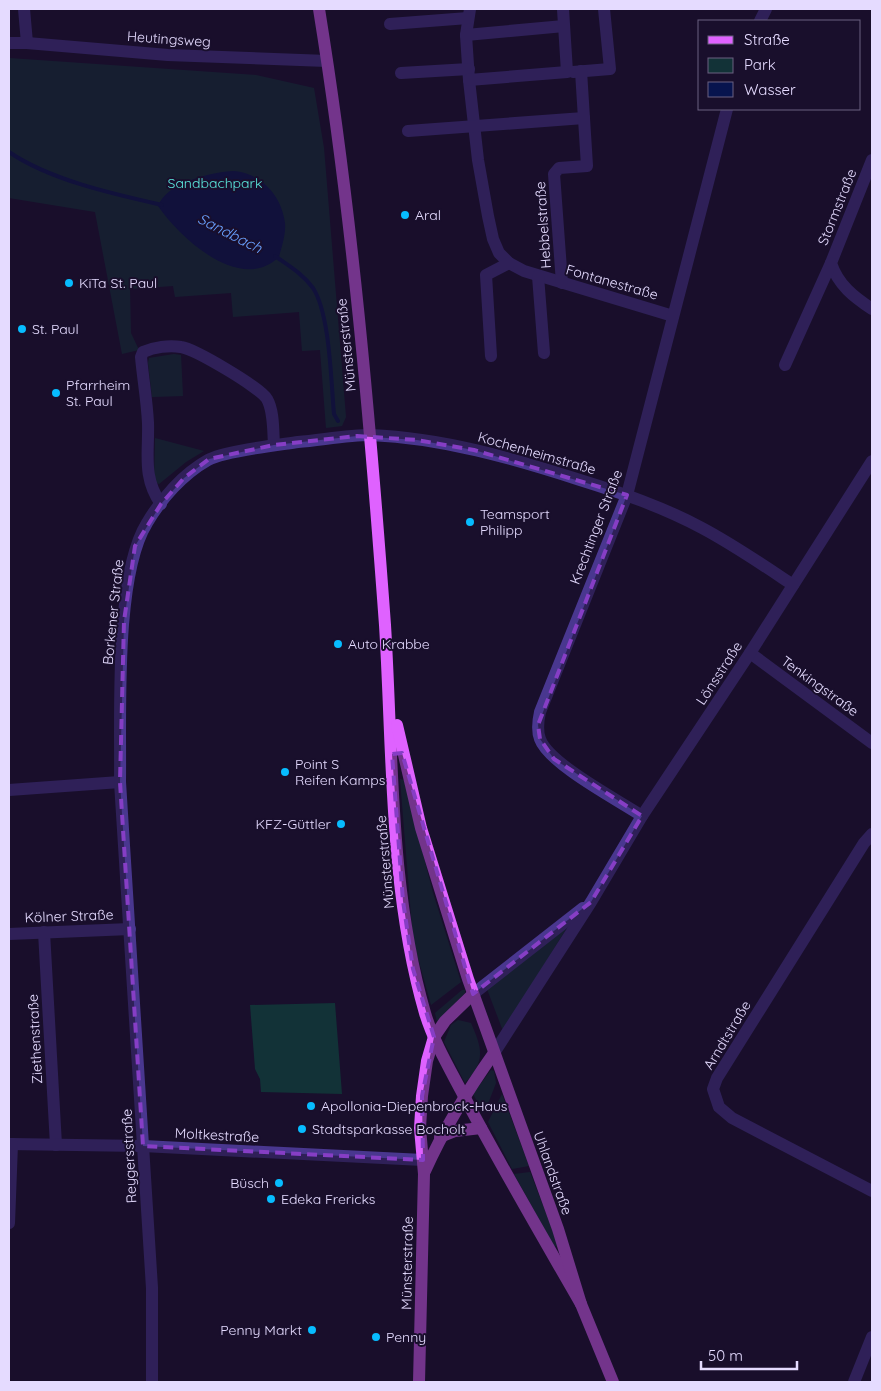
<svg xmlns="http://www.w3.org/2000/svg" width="881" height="1391" font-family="Quicksand,sans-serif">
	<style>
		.green { fill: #123237 }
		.water { fill: #07144e }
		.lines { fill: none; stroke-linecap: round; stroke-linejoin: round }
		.stream { stroke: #07144e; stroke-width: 4 }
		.minor { stroke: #49378f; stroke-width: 12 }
		.major { stroke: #df62ff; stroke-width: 12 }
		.marked { fill: none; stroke: #863ec5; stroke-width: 4; stroke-dasharray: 10 6; stroke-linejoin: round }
		.poi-dot { fill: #07bcff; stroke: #190f2c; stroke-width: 2 }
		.labels { text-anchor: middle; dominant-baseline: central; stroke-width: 4; stroke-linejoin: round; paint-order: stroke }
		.street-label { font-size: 14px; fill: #e5dbff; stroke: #190f2c }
		.park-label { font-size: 14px; fill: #5ce9de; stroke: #190f2c }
		.poi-label { font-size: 14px; fill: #e5dbff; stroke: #190f2c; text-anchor: start }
		.water-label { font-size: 15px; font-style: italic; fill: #69a0ff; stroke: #190f2c }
	</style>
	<rect width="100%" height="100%" fill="#190f2c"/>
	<g class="green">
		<path d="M9,58L256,75L314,88L324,148L346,417L342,426L326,428L320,350L302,351L299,312L233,317L231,293L175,297L173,286L130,289L131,333L139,350L122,354L95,212L9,198Z"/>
		<path d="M174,354L181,355L183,396L152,397L148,363L149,358Z"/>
		<path d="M155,438L204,451L186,462L159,484L154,481Z"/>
		<path d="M400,779L404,780L433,893L461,982L431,1005L413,940Z"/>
		<path d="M568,926L503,1031L487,989Z"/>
		<path d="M462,990H465V993L437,1022L435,1013Z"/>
		<path d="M335,1003L342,1094L261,1092L260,1079L255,1069L250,1005Z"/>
		<path d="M458,1020L471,1023C482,1049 486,1060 465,1083L444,1042L451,1025Z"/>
		<path d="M491,1070L494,1071L496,1083L484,1114L473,1094Z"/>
		<path d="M502,1094L529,1166L512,1169L488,1122Z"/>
		<path d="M530,1172L558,1244V1247L554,1246L514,1174Z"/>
	</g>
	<path class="water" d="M234,171C261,173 282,196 285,223C286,234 282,246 279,257C240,294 180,238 158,206C167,182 212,172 234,171Z"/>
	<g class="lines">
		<g class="stream">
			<path d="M9,152C50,180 113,194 162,205"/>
			<path d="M275,256C289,266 303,274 313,288C330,314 331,382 334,414L338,421"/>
		</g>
		<g class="minor">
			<path d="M24,9L27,43"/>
			<path d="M470,9L466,35L469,80L478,160L488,216L493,239L499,253L509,263L524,271L673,316"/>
			<path d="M760,21L766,9"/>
			<path d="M390,24L468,18"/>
			<path d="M466,35L564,26"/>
			<path d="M9,43H27L168,55L327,61"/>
			<path d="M573,72L610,69L604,9"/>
			<path d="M401,73L469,69"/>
			<path d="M469,80L567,72L563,9"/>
			<path d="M408,131L584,118"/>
			<path d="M872,160L831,263C838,285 854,297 872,309"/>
			<path d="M538,276L544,353"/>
			<path d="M562,283L554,174L559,168L587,166L581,71"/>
			<path d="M491,356L486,275L509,263"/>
			<path d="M785,365L831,263"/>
			<path d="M161,504C142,477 149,453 148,423C147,401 143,379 141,357L143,352C154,347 169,345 181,347C195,349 261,388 267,399C274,411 273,431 274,445"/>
			<path d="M750,653L872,743"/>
			<path d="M9,790L120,782"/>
			<path d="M642,816C618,800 549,764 540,739C537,731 538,721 540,712L627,495L727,109"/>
			<path d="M872,834L864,843L717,1078L713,1089L719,1107L732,1118L872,1191"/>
			<path d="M44,932L56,1145"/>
			<path d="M9,934L130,929"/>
			<path d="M473,994L583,908"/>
			<path d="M494,1053L591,902L642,816L750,653L872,461"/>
			<path d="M9,1144L143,1146L423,1160"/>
			<path d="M9,1223L12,1144"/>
			<path d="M152,1382V1288L120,782C121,717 114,576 147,523C161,499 183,474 208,460C224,451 278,445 298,442C322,440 347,435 371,435C442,438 512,458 580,480C622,493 663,507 702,528C734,545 763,565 793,585"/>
			<path d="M854,1382L872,1337"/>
		</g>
		<g class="major">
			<path d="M319,9C352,213 370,419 385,625C393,754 389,889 425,1013C434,1043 451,1071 465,1098C502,1168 542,1236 581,1304"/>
			<path d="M397,725L421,828L468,979L558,1229L581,1304L613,1382"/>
			<path d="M440,1137L455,1131L481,1128"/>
			<path d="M425,1171C444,1129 467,1091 494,1053"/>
			<path d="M419,1382L424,1174L420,1128L422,1096L427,1061L434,1037L445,1021L473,994"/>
		</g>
	</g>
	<path d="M0 0H881V1391H0ZM357,436L417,440L474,450L627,495L538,725L540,739L554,759L642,816L591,902L473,994L402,753L392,754L403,901L413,969L434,1037L422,1096L423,1160L143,1146L120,782L124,621L135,546L161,504L184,478L209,459L274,445Z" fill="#190f2c" fill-opacity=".55" fill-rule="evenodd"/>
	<path class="marked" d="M357,436L417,440L474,450L627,495L538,725L540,739L554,759L642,816L591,902L473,994L402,753L392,754L403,901L413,969L434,1037L422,1096L423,1160L143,1146L120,782L124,621L135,546L161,504L184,478L209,459L274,445Z"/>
	<g class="poi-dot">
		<circle cx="405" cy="215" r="5"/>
		<circle cx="69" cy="283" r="5"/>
		<circle cx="22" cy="329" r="5"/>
		<circle cx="56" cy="393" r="5"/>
		<circle cx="470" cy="522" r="5"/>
		<circle cx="338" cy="644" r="5"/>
		<circle cx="285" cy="772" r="5"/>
		<circle cx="341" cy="824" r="5"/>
		<circle cx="311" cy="1106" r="5"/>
		<circle cx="302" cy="1129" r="5"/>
		<circle cx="279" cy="1183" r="5"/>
		<circle cx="271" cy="1199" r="5"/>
		<circle cx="312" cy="1330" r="5"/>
		<circle cx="376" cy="1337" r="5"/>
	</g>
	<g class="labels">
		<g class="street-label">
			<text transform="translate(169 39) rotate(4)">Heutingsweg</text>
			<text transform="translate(837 207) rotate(-68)">Stormstraße</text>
			<text transform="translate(543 225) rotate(-94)">Hebbelstraße</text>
			<text transform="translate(612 282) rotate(16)">Fontanestraße</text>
			<text transform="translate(346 345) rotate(-96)">Münsterstraße</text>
			<text transform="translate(537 453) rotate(16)">Kochenheimstraße</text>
			<text transform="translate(596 527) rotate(-69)">Krechtinger Straße</text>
			<text transform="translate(113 612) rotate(-84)">Borkener Straße</text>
			<text transform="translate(719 673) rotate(-57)">Lönsstraße</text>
			<text transform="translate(820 686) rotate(36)">Tenkingstraße</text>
			<text transform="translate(385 862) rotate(-95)">Münsterstraße</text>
			<text transform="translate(69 916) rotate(-2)">Kölner Straße</text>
			<text transform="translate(727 1035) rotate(-59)">Arndtstraße</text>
			<text transform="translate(35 1039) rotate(-93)">Ziethenstraße</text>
			<text transform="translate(217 1135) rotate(3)">Moltkestraße</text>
			<text transform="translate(129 1156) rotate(-93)">Reygersstraße</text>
			<text transform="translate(553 1173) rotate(70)">Uhlandstraße</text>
			<text transform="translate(407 1263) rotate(-89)">Münsterstraße</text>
		</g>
		<g class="park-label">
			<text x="215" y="183">Sandbachpark</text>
		</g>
		<g class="poi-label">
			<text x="415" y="215">Aral</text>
			<text x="79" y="283">KiTa St. Paul</text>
			<text x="32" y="329">St. Paul</text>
			<text x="66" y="385">Pfarrheim<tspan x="66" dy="16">St. Paul</tspan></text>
			<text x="480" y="514">Teamsport<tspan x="480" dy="16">Philipp</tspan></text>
			<text x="348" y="644">Auto Krabbe</text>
			<text x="295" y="764">Point S<tspan x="295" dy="16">Reifen Kamps</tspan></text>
			<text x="331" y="824" text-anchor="end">KFZ-Güttler</text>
			<text x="321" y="1106">Apollonia-Diepenbrock-Haus</text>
			<text x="312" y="1129">Stadtsparkasse Bocholt</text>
			<text x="269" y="1183" text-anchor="end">Büsch</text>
			<text x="281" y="1199">Edeka Frericks</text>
			<text x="302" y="1330" text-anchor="end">Penny Markt</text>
			<text x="386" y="1337">Penny</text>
		</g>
		<g class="water-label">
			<text transform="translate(230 233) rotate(27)">Sandbach</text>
		</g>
	</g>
	<rect width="881" height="1391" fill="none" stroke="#e5dbff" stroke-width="20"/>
	<rect x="698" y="20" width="162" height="90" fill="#190f2c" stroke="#6b6180"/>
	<rect x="708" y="36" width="25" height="8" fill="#df62ff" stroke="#6b6180"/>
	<text x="744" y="45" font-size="15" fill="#e5dbff">Straße</text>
	<rect x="708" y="58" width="25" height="15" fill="#123237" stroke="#6b6180"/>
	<text x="744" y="70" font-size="15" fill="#e5dbff">Park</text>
	<rect x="708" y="82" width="25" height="15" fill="#07144e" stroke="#6b6180"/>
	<text x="744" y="95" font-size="15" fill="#e5dbff">Wasser</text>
	<path d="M701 1361v8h96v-8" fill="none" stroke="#e5dbff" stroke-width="2.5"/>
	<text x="708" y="1361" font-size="15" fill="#e5dbff" stroke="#190f2c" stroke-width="4" paint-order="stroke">50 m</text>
</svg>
